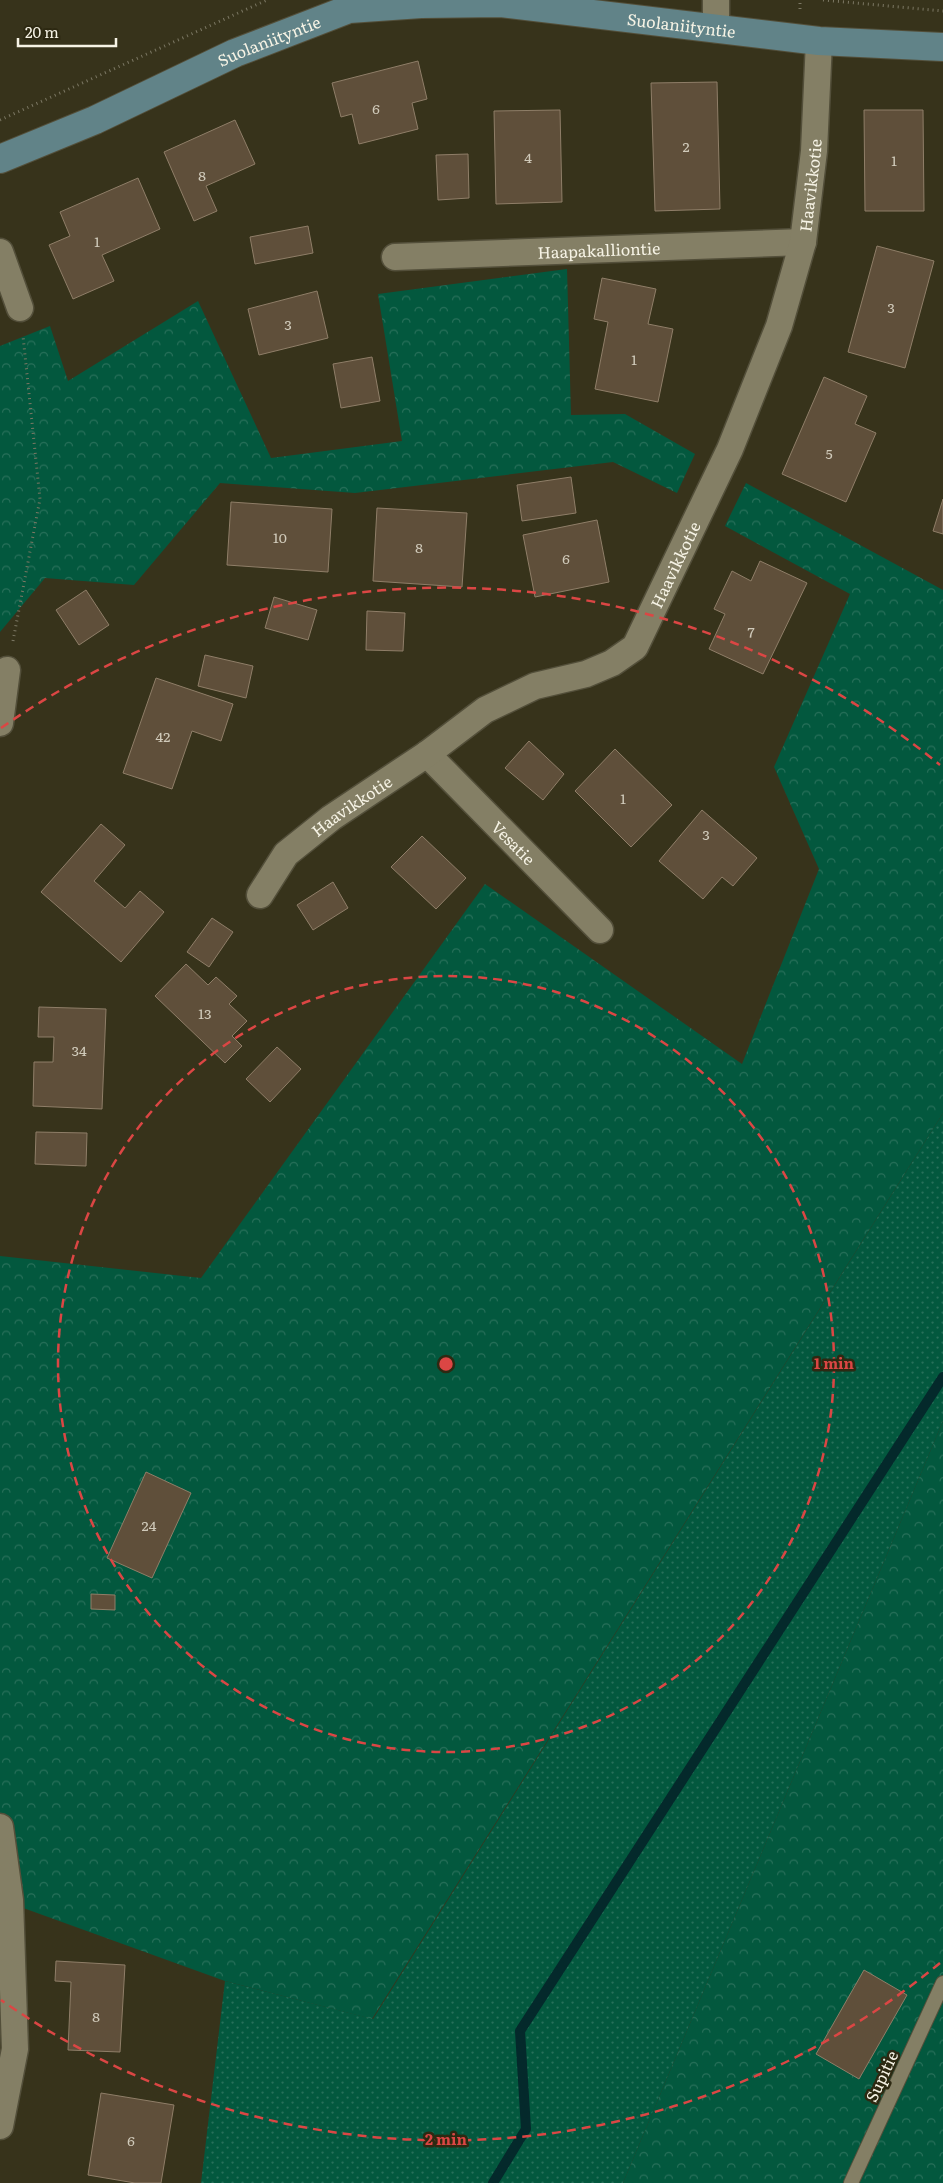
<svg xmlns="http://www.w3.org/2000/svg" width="943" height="2183" font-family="Literata,serif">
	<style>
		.grass { fill: url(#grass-dots) }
		.forest { fill: url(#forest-crowns) }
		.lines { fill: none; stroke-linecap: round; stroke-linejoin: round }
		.stream { stroke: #04292b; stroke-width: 10 }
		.building { fill: #5f4f3a; stroke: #8f7e68 }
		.lane-casing { stroke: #534f3a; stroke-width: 16 }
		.street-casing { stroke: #534f3a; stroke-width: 29 }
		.secondary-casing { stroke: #534f3a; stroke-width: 30 }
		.path { stroke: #7c7864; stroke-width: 3; stroke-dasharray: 1 4; stroke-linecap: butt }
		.lane { stroke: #847f65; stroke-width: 14 }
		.street { stroke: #847f65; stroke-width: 26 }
		.secondary { stroke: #618388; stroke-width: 28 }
		.ring { fill: none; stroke: #db4644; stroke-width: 2.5; stroke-dasharray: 9 6 }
		.labels { text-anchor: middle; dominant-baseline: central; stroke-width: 5; stroke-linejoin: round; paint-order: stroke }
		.number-label { font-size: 14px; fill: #d0caba }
		.street-label { font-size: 16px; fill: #f6f3e5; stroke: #2d2912 }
		.centre { fill: #db4644; stroke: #2d2912; stroke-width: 2.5 }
		.ring-label { font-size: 15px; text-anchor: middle; font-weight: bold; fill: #db4644; stroke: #2d2912; stroke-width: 5; stroke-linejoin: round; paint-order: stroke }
	</style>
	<defs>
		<pattern id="grass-dots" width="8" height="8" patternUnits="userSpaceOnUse" patternTransform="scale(1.25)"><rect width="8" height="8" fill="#03583e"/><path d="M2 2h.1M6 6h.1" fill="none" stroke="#28705a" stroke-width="1.8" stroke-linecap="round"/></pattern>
		<pattern id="forest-crowns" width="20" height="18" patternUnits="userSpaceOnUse" patternTransform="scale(1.25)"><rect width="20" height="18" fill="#03583e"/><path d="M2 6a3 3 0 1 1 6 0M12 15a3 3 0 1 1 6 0" fill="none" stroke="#28705a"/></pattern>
	</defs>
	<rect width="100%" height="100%" fill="#37331b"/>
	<path class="grass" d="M943,1113V1421L623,2183H201L225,1981L373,2019Z"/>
	<g class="forest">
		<path d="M567,269L571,415L625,414L695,454L677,493L613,462L355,493L220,483L134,585L45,578L0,632V346L50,326L68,381L198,301L271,458L402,441L378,294Z"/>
		<path d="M746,483L943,590V1113L372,2019L225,1981L15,1905L0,1860V1256L201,1278L485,884L742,1064L819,869L774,767L850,594L725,526Z"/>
		<path d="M943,1421V2183H623Z"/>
	</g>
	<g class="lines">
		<path class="stream" d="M493,2183L526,2129L520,2031L943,1377"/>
	</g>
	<g class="building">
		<path d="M418,61L427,99L412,103L418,129L359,144L352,114L341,117L332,83Z"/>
		<path d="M717,82L720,209L655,211L651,83Z"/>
		<path d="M560,110L562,202L496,204L494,111Z"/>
		<path d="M864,110H923L924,211H865Z"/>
		<path d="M235,120L255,164L206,186L217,211L194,221L164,152Z"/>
		<path d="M468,154L469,198L438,200L436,155Z"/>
		<path d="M138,178L160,229L102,255L114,281L73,299L49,245L70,236L60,212Z"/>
		<path d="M308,226L313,253L255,264L250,237Z"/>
		<path d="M877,246L934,261L905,368L848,352Z"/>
		<path d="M602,278L656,289L648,324L673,329L658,402L595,389L608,322L594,319Z"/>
		<path d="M317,291L328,338L259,355L248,309Z"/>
		<path d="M372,357L380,401L341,408L333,364Z"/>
		<path d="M824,377L867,396L855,424L876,433L846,502L782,474Z"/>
		<path d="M571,477L576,513L522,521L517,485Z"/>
		<path d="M943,499V534L933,531Z"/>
		<path d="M231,502L332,509L328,572L227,565Z"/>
		<path d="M377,508L467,513L462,587L373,581Z"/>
		<path d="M597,520L609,582L535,597L523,535Z"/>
		<path d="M760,561L807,583L763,674L709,649L725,614L714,609L732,571L751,581Z"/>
		<path d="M86,590L109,625L79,645L56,610Z"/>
		<path d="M274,597L317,610L308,640L265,628Z"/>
		<path d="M367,611L405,613L403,651L366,650Z"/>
		<path d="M205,655L253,666L246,698L198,686Z"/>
		<path d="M156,678L233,704L221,741L192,731L172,789L123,773Z"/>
		<path d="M529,741L564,774L543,800L505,768Z"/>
		<path d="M615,749L672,805L631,847L575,791Z"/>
		<path d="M702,810L757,858L733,886L722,877L703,899L659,861Z"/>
		<path d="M101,824L125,845L94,881L125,908L140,891L164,912L121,962L41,892Z"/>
		<path d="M422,836L466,878L436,909L391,867Z"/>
		<path d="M333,882L348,908L313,930L297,905Z"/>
		<path d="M212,918L233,932L209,967L187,952Z"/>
		<path d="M186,964L208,985L216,977L237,996L229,1004L247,1021L232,1036L242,1046L225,1063L155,996Z"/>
		<path d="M39,1007L106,1009L102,1109L33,1106L34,1062H53L54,1037H38Z"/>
		<path d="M277,1047L301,1069L270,1102L246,1079Z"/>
		<path d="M36,1132L87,1133L86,1166L35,1164Z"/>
		<path d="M146,1472L191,1493L152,1578L107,1558Z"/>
		<path d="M91,1594L115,1595V1610L91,1609Z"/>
		<path d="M56,1961L125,1965L120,2052L68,2050L71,1982L55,1981Z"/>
		<path d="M864,1970L907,1995L859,2079L816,2054Z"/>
		<path d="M101,2093L174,2105L161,2183H135L88,2175Z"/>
	</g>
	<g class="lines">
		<g class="lane-casing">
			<path id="lane" d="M851,2183L943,1983"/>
		</g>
		<g class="street-casing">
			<g id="street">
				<path d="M716,0V29"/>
				<path d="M0,252L20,308"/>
				<path id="s1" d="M395,257L803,242"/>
				<path d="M0,723L7,670"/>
				<path id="s2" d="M427,754L600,930"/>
				<path id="s3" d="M260,895L286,854L331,818L427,754L485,710L535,686L586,674L612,663L635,647L730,449L779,326L803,242L814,151L819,41"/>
				<path d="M0,1827L10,1900L15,2049L0,2126"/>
			</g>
		</g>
		<g class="secondary-casing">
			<g id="secondary">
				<path id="s4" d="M0,159L95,120L235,53L349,9L421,4L501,3L819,41L943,47"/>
			</g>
		</g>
		<g class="path">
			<path d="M823,0L943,11"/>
			<path d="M800,9V0"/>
			<path d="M0,120L267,0"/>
			<path d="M13,641L40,499L23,336"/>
		</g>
		<use href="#lane" class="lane"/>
		<use href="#street" class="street"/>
		<use href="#secondary" class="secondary"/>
	</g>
	<g class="ring">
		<circle cx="446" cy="1364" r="388"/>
		<path d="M940 1963A776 776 0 0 1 1 2000M1 728A776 776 0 0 1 940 765"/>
	</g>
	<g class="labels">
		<g class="number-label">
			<text x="376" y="108">6</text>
			<text x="686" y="146">2</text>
			<text x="528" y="157">4</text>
			<text x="894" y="160">1</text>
			<text x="202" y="175">8</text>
			<text x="97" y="241">1</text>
			<text x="891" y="307">3</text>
			<text x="288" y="324">3</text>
			<text x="634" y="359">1</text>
			<text x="829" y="453">5</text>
			<text x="280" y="537">10</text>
			<text x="419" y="547">8</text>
			<text x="566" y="558">6</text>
			<text x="751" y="631">7</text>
			<text x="163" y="736">42</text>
			<text x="623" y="798">1</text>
			<text x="706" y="834">3</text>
			<text x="205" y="1013">13</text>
			<text x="79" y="1050">34</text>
			<text x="149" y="1525">24</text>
			<text x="96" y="2016">8</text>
			<text x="131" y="2140">6</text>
		</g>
		<g class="street-label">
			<text stroke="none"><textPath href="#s4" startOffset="714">Suolaniityntie</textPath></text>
			<text stroke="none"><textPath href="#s4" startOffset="294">Suolaniityntie</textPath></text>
			<text stroke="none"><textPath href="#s3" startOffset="955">Haavikkotie</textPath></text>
			<text stroke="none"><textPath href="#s1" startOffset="204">Haapakalliontie</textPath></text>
			<text stroke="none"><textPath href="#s3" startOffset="550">Haavikkotie</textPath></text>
			<text stroke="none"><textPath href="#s3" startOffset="130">Haavikkotie</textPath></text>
			<text stroke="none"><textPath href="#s2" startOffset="124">Vesatie</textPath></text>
			<text transform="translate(881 2076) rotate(-65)">Supitie</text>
		</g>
	</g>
	<circle cx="446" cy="1364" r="8" class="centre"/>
	<g class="ring-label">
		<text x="834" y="1369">1 min</text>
		<text x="446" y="2145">2 min</text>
	</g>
	<path d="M18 38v8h98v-8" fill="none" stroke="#f6f3e5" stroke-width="2.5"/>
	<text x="25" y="38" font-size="15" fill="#f6f3e5" stroke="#2d2912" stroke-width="4" paint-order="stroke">20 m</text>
</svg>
